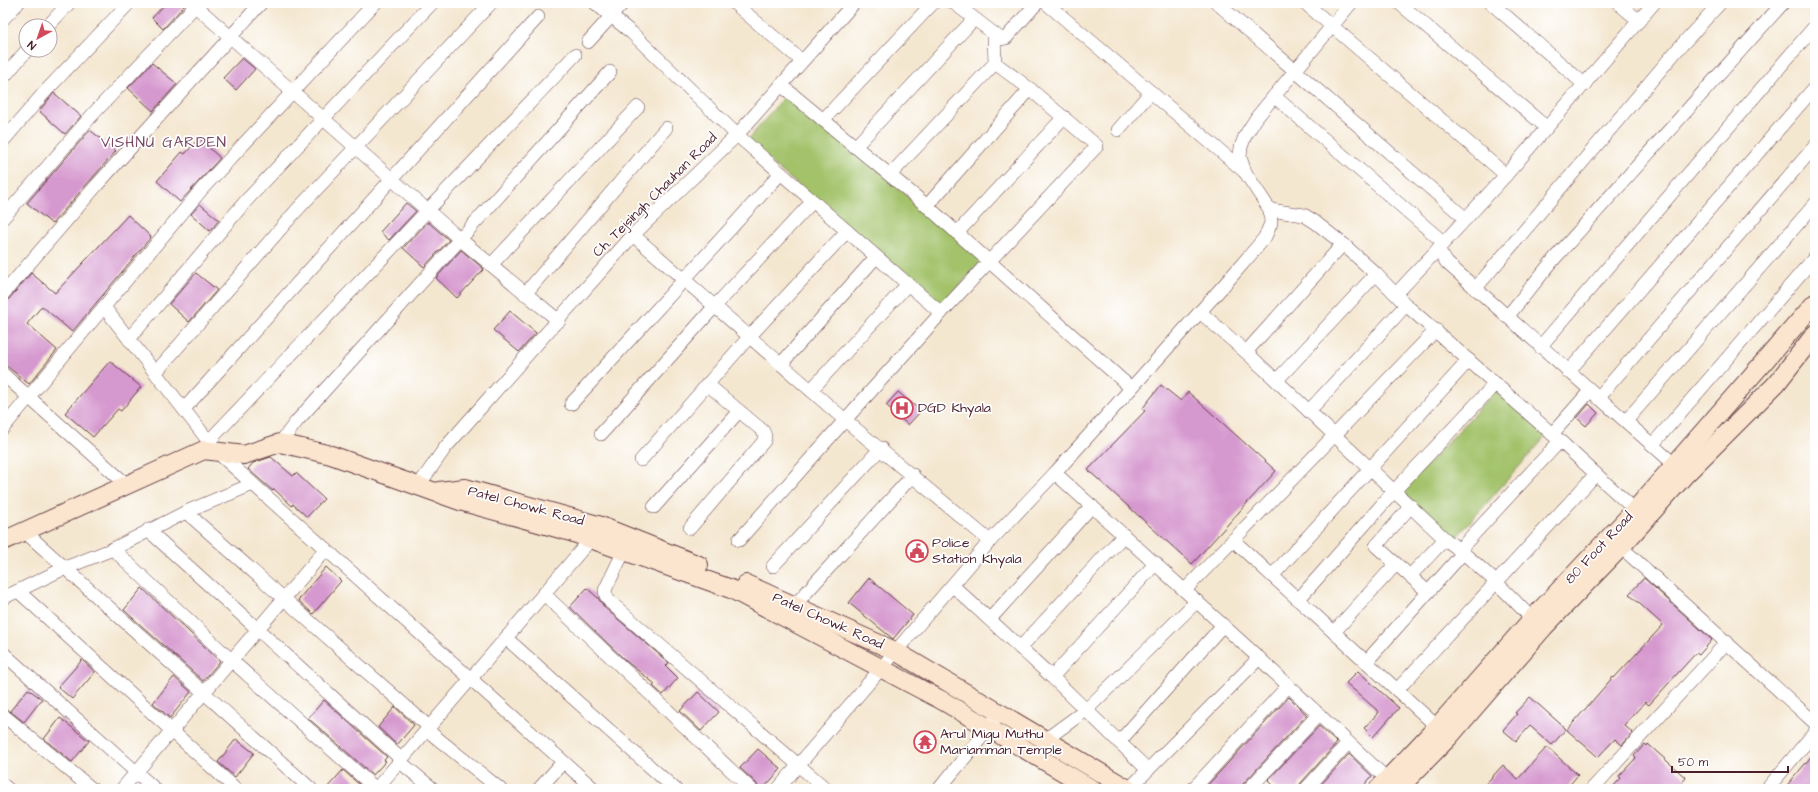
<svg xmlns="http://www.w3.org/2000/svg" width="1818" height="792" font-family="'Architects Daughter',sans-serif">
	<style>
		.green { fill: #a3c26a; stroke: #76704a }
		.building { fill: #d699cf }
		.lines { fill: none; stroke-linecap: round; stroke-linejoin: round }
		.street-casing { stroke: #643d44; stroke-width: 14 }
		.secondary-casing { stroke: #643d44; stroke-width: 20 }
		.street { stroke: #fff; stroke-width: 13 }
		.secondary { stroke: #fbe5cf; stroke-width: 18 }
		.labels { text-anchor: middle; dominant-baseline: central; stroke-width: 3.5; stroke-linejoin: round; paint-order: stroke }
		.street-label { font-size: 14px; fill: #4a1f2b; stroke: #fff }
		.poi-label { font-size: 14px; fill: #4a1f2b; stroke: #fff; text-anchor: start }
		.neighbourhood-label { font-size: 15px; letter-spacing: 1px; fill: #7b4a64; stroke: #fff }
	</style>
	<rect width="100%" height="100%" fill="#fff"/>
	<filter id="ink" filterUnits="userSpaceOnUse"><feTurbulence type="fractalNoise" baseFrequency=".025" numOctaves="2"/><feDisplacementMap in="SourceGraphic" scale="8" xChannelSelector="R" yChannelSelector="G"/><feConvolveMatrix kernelMatrix="1 2 1 2 8 2 1 2 1" color-interpolation-filters="sRGB"/></filter>
	<filter id="wash" filterUnits="userSpaceOnUse"><feTurbulence type="fractalNoise" baseFrequency=".012" numOctaves="4" result="noise"/><feDisplacementMap in="SourceGraphic" scale="16" xChannelSelector="R" yChannelSelector="G"/><feGaussianBlur stdDeviation="0.9" result="paint"/><feColorMatrix in="noise" values="0 0 0 0 0 0 0 0 0 0 0 0 0 0 0 0 0 1.4 0 .05"/><feComposite in="paint" operator="in"/></filter>
	<g filter="url(#wash)">
		<rect width="100%" height="100%" fill="#f4e7d0"/>
		<g class="green">
			<path d="M788,92L986,256L943,305L746,142Z"/>
			<path d="M1498,388L1548,434L1454,540L1402,492Z"/>
		</g>
		<g id="blocks">
			<g class="building">
				<path d="M166,3H184V6L163,29L152,18Z"/>
				<path d="M242,58L255,69L236,90L223,78Z"/>
				<path d="M152,63L177,84L153,111L128,88Z"/>
				<path d="M54,93L81,116L65,134L39,111Z"/>
				<path d="M90,130L116,151L52,224L27,203Z"/>
				<path d="M199,138L220,158L180,202L157,181L182,152L185,154Z"/>
				<path d="M406,203L416,211L389,240L380,232Z"/>
				<path d="M200,204L219,220L210,231L191,214Z"/>
				<path d="M128,215L151,237L72,332L42,306L27,324L57,350L29,384L3,363V302L9,299L31,273L55,293Z"/>
				<path d="M428,222L449,240L424,267L403,248Z"/>
				<path d="M461,250L484,269L457,298L436,278Z"/>
				<path d="M196,273L217,290L189,322L169,304Z"/>
				<path d="M510,311L536,333L519,352L493,330Z"/>
				<path d="M110,361L141,387L121,411L118,409L93,437L65,413Z"/>
				<path d="M1161,385L1181,401L1188,392L1276,471L1192,564L1088,470L1145,411L1142,409Z"/>
				<path d="M898,392L921,411L908,425L886,405Z"/>
				<path d="M1589,404L1598,413L1586,426L1577,418Z"/>
				<path d="M271,457L293,476L296,473L324,499L307,517L293,504L292,506L274,489L273,491L248,469L253,463Z"/>
				<path d="M326,567L341,581L313,614L298,600Z"/>
				<path d="M869,578L913,615L893,639L849,603Z"/>
				<path d="M1644,578L1712,640L1699,655L1696,653L1649,705L1645,702L1624,725L1633,733L1622,745L1615,739L1598,757L1567,730L1613,677L1614,678L1663,625L1629,594Z"/>
				<path d="M142,588L220,661L203,681L124,610Z"/>
				<path d="M587,588L598,598L605,608L669,663L666,666L678,678L663,695L653,686L655,684L627,662L570,607Z"/>
				<path d="M82,660L95,672L72,699L58,687Z"/>
				<path d="M1358,671L1399,708L1373,737L1364,728L1379,712L1346,683Z"/>
				<path d="M174,677L191,692L170,718L153,703Z"/>
				<path d="M28,689L42,699L24,722L10,711Z"/>
				<path d="M698,692L719,712L701,731L680,711Z"/>
				<path d="M1289,697L1307,715L1243,784L1241,789H1204Z"/>
				<path d="M1530,697L1566,729L1552,745L1530,726L1516,741L1503,730L1517,714L1515,713Z"/>
				<path d="M324,700L387,757L384,760L386,761L373,775L308,718Z"/>
				<path d="M395,707L414,725L397,745L378,727Z"/>
				<path d="M60,718L89,741L72,762L44,739Z"/>
				<path d="M1319,726L1337,743L1300,784L1298,789H1277L1268,780Z"/>
				<path d="M236,739L254,753L235,777L218,762Z"/>
				<path d="M1645,744L1647,746L1648,744L1686,778L1676,789H1611L1621,778L1619,776L1636,758L1634,756Z"/>
				<path d="M1547,747L1578,775L1566,789H1481L1503,765L1518,779Z"/>
				<path d="M758,749L781,769L763,789H759L756,783L740,768Z"/>
				<path d="M1815,752V789H1784Z"/>
				<path d="M1349,754L1372,776L1361,789H1317Z"/>
				<path d="M343,770L362,787L361,789H326Z"/>
			</g>
		</g>
	</g>
	<g filter="url(#ink)">
		<use href="#blocks" fill-opacity="0" stroke="#643d44" stroke-width="1"/>
		<g class="lines">
			<g class="street-casing">
				<g id="street">
					<path d="M192,3L461,240L559,321"/>
					<path d="M595,3L632,33L737,135L941,313"/>
					<path d="M734,3L802,61"/>
					<path d="M954,3L1001,39L1006,38L1037,3"/>
					<path d="M1217,3L1466,219"/>
					<path d="M1305,3L1506,175"/>
					<path d="M1399,3L1546,127"/>
					<path d="M1491,3L1585,85"/>
					<path d="M1618,3L1639,21"/>
					<path d="M1654,3L1506,175L1438,249L1447,263L1675,465"/>
					<path d="M3,19L18,3"/>
					<path d="M48,26L69,3"/>
					<path d="M588,42L623,3"/>
					<path d="M3,78L27,50"/>
					<path d="M781,85L927,206L1131,388"/>
					<path d="M1274,96L1443,242"/>
					<path d="M823,120L933,3"/>
					<path d="M1118,130L1151,92"/>
					<path d="M3,141L43,94L129,3"/>
					<path d="M855,147L974,19"/>
					<path d="M1245,172L1240,157L1241,147L1245,136L1257,117L1351,3"/>
					<path d="M890,175L995,63"/>
					<path d="M927,206L1030,89"/>
					<path d="M1270,210L1304,215L1315,222L1343,244L1376,274L1406,305L1560,441L1635,510"/>
					<path d="M3,218L94,113L198,3"/>
					<path d="M957,233L1064,117"/>
					<path d="M633,235L845,420L941,313L1097,146L1030,89L995,63L994,36"/>
					<path d="M491,265L638,107"/>
					<path d="M1475,289L1678,49L1720,3"/>
					<path d="M3,294L96,186L261,3"/>
					<path d="M525,294L666,128"/>
					<path d="M1396,294L1438,249"/>
					<path d="M104,307L217,452L594,789"/>
					<path d="M1200,312L1246,352L1445,539C1477,562 1505,590 1532,619"/>
					<path d="M1507,317L1554,259L1783,3"/>
					<path d="M129,339L245,202L432,3"/>
					<path d="M1540,347L1815,26"/>
					<path d="M1246,352L1343,244"/>
					<path d="M781,364L876,257"/>
					<path d="M156,372L296,211L491,3"/>
					<path d="M1568,372L1815,87"/>
					<path d="M3,374L127,485"/>
					<path d="M1277,380L1376,274"/>
					<path d="M811,390L908,284"/>
					<path d="M1598,398L1815,146"/>
					<path d="M571,404L781,173"/>
					<path d="M184,409L538,17"/>
					<path d="M1309,411L1406,305"/>
					<path d="M1626,421L1815,204"/>
					<path d="M3,428L202,189L375,3"/>
					<path d="M601,434L715,306L813,201"/>
					<path d="M1552,434L1590,391"/>
					<path d="M209,441L575,55"/>
					<path d="M280,443L297,421L610,72"/>
					<path d="M1653,444L1815,257"/>
					<path d="M641,460L750,336L847,231"/>
					<path d="M1055,473L1259,658L1387,779"/>
					<path d="M419,485L445,448L633,235L737,135L854,3"/>
					<path d="M1411,506L1376,546L1428,592"/>
					<path d="M654,507L739,411"/>
					<path d="M186,512L429,727"/>
					<path d="M690,528L764,441L765,436L763,431L707,384"/>
					<path d="M148,530L401,759"/>
					<path d="M24,531L311,789"/>
					<path d="M739,540L845,420L990,541"/>
					<path d="M1233,540L1443,732"/>
					<path d="M1621,547L1815,723"/>
					<path d="M113,549L231,660L376,789"/>
					<path d="M1459,550L1560,441"/>
					<path d="M624,551L605,590L606,596L610,602L826,789"/>
					<path d="M773,566L881,448"/>
					<path d="M1272,576L1469,360"/>
					<path d="M1410,576L1445,539"/>
					<path d="M953,586L1052,677L1148,770"/>
					<path d="M1185,590L1436,330"/>
					<path d="M18,591L236,789"/>
					<path d="M544,594L751,789"/>
					<path d="M3,598L65,568L113,549L186,512L253,484"/>
					<path d="M1298,600L1395,490L1495,384"/>
					<path d="M794,606L913,475"/>
					<path d="M990,619L1092,506"/>
					<path d="M1334,632L1396,564"/>
					<path d="M506,638L675,789"/>
					<path d="M1020,648L1124,535"/>
					<path d="M3,653L155,789"/>
					<path d="M1366,662L1463,553"/>
					<path d="M1052,677L1156,563"/>
					<path d="M1397,690L1596,474"/>
					<path d="M3,715L92,789"/>
					<path d="M427,730L500,789"/>
					<path d="M1045,740L1086,710L1197,601"/>
					<path d="M1119,742L1223,625"/>
					<path d="M399,761L433,789"/>
					<path d="M3,785L8,789"/>
					<path d="M122,789L326,549"/>
					<path d="M376,789L591,539"/>
					<path d="M539,789L563,762"/>
					<path d="M778,789L990,541L1055,473L1225,284L1257,247L1265,237L1271,223L1270,210L1245,172L1046,3"/>
					<path d="M939,789L989,728L999,713"/>
					<path d="M1129,789L1259,658"/>
					<path d="M1193,789L1288,686"/>
					<path d="M1249,789L1319,714"/>
					<path d="M1306,789L1348,743"/>
					<path d="M1592,789L1727,642"/>
					<path d="M1767,789L1815,732"/>
				</g>
			</g>
			<g class="secondary-casing">
				<g id="secondary">
					<path d="M439,491L465,488L601,526L699,565"/>
					<path d="M3,541L204,450L244,455L280,443L331,455L460,501L571,532L731,589L943,701L1092,789"/>
					<path d="M746,584L895,651L1128,789"/>
					<path d="M1378,789L1437,727L1532,619L1635,510L1815,303"/>
					<path d="M1398,789L1449,737L1544,627L1621,547L1684,476L1776,384L1815,334"/>
				</g>
			</g>
			<use href="#street" class="street"/>
			<use href="#secondary" class="secondary"/>
		</g>
	</g>
	<defs>
		<g id="hospital-ring" transform="scale(1.15)"><circle r="9.5" fill="#fff" stroke="#d1495b" stroke-width="1.5"/><path d="M-5-5h3v3.5h4V-5h3V5h-3V1.5h-4V5h-3Z" fill="#d1495b"/></g>
		<g id="civic-ring" transform="scale(1.15)"><circle r="9.5" fill="#fff" stroke="#d1495b" stroke-width="1.5"/><path d="M-.6-6.5H3V-4.5H.6V-3L4-1V1h2V6H-6V1h2V-1L-.6-3ZM-1.2 2.5V6h2.4V2.5Z" fill="#d1495b"/></g>
		<g id="temple-ring" transform="scale(1.15)"><circle r="9.5" fill="#fff" stroke="#d1495b" stroke-width="1.5"/><path d="M0-6L5-2H3V0L6.5 2.5H4V6H1.5V3h-3V6H-4V2.5H-6.5L-3 0V-2H-5Z" fill="#d1495b"/></g>
	</defs>
	<g fill-rule="evenodd">
		<use href="#hospital-ring" x="902" y="408"/>
		<use href="#civic-ring" x="917" y="551"/>
		<use href="#temple-ring" x="925" y="742"/>
	</g>
	<g class="labels">
		<g class="street-label">
			<text transform="translate(655 195) rotate(-45)">Ch. Tejsingh Chauhan Road</text>
			<text transform="translate(526 506) rotate(15)">Patel Chowk Road</text>
			<text transform="translate(1599 548) rotate(-47)">80 Foot Road</text>
			<text transform="translate(828 621) rotate(24)">Patel Chowk Road</text>
		</g>
		<g class="poi-label">
			<text x="918" y="408">DGD Khyala</text>
			<text x="932" y="543">Police<tspan x="932" dy="16">Station Khyala</tspan></text>
			<text x="940" y="734">Arul Migu Muthu<tspan x="940" dy="16">Mariamman Temple</tspan></text>
		</g>
		<g class="neighbourhood-label">
			<text x="164" y="142">VISHNU GARDEN</text>
		</g>
	</g>
	<rect width="1818" height="792" fill="none" stroke="#fff" stroke-width="16"/>
	<g transform="translate(38 38) rotate(220)"><circle r="19" fill="#ffffff" stroke="#b7a5aa"/>
	<path d="M0-3L7 15L0 10L-7 15Z" fill="#d1495b"/>
	<text y="-6" font-size="11" font-weight="bold" text-anchor="middle" fill="#4a1f2b">N</text>
	</g>
	<path d="M1672 766v6h116v-6" fill="none" stroke="#4a1f2b" stroke-width="2"/>
	<text x="1678" y="766" font-size="12" fill="#4a1f2b" stroke="#ffffff" stroke-width="3" paint-order="stroke">50 m</text>
</svg>
